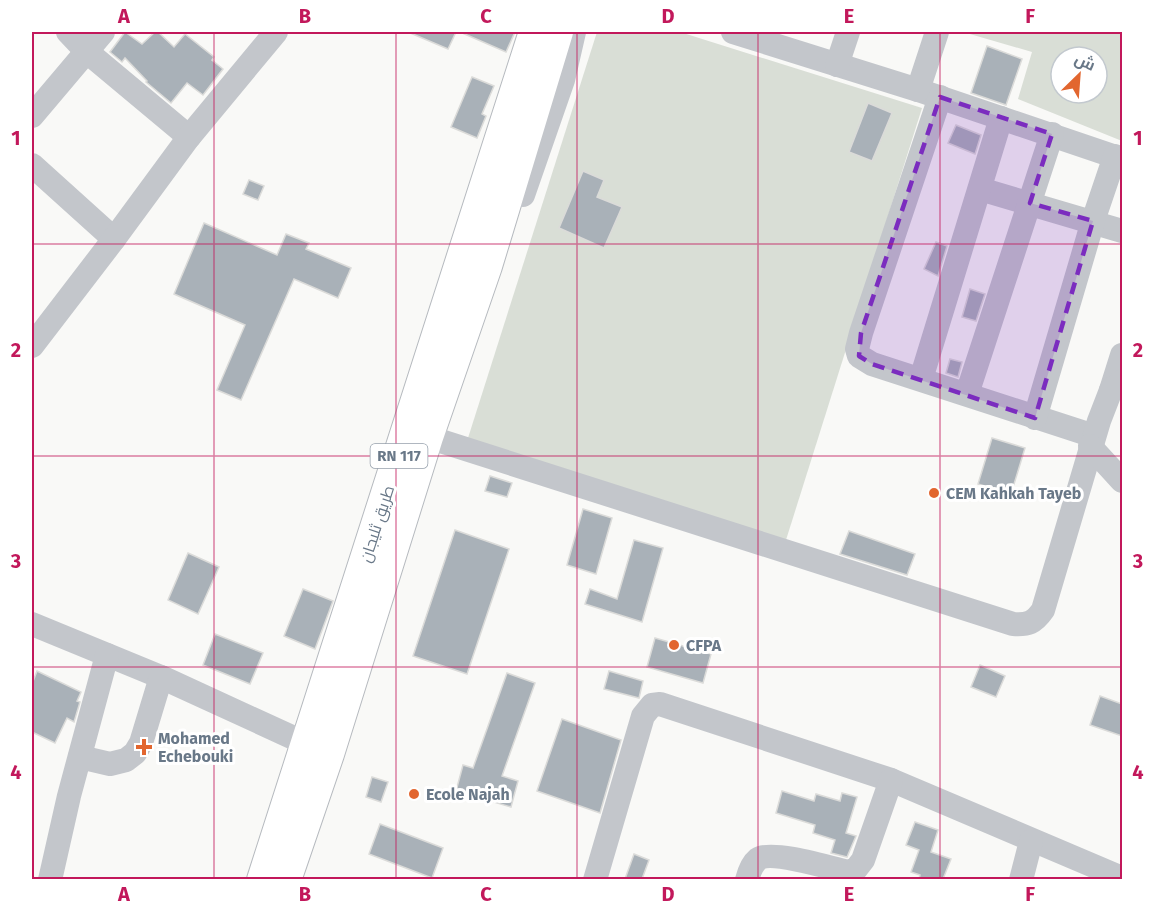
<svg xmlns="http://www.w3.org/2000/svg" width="1154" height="911" font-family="'Fira Sans',Cairo,sans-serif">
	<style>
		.green { fill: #d9ded6; fill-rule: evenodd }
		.building { fill: #a9b1b8; stroke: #dbdbd9; stroke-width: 1.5 }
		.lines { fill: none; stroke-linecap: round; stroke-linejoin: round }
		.major-casing { stroke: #b6babf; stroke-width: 32 }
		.minor { stroke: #c3c6cb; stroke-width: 24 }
		.major { stroke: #fff; stroke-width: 30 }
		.marked { fill: #7b2cbf; fill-opacity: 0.2; stroke: #7b2cbf; stroke-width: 4.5; stroke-dasharray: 12 8; stroke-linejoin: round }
		.grid { fill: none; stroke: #c2185b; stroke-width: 1.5; stroke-opacity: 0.55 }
		.poi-dot { fill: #e2662f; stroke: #fff; stroke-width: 2 }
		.labels { text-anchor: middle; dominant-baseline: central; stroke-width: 6; stroke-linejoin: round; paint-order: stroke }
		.shield { fill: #fff; stroke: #96a0ac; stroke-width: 1.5 }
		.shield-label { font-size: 15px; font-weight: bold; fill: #697888 }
		.poi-label { font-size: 16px; font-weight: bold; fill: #697888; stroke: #fff; text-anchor: start }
		.street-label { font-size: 16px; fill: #697888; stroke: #fff }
		.neatline { fill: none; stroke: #c2185b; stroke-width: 2 }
		.grid-label { font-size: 20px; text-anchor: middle; font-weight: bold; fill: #c2185b }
	</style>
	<rect width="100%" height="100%" fill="#f9f9f7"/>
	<g class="green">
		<path d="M597,32H680L922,108L786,540L468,438Z"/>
		<path d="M963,32H1122V141L1018,99L1032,52ZM1061,57H1097V93H1061Z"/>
	</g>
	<g class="building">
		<path d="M125,32L142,44L155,32H158L174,47L185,34L214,57L212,60L223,69L203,95L187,83L171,103L146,82L147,81L125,58L122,62L110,52Z"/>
		<path d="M408,32H456L448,49Z"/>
		<path d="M460,32H515L506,52Z"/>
		<path d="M987,46L1022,59L1006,105L971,93Z"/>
		<path d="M472,77L494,86L482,114L486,116L477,138L451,127Z"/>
		<path d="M868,103L892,113L872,161L849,152Z"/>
		<path d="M956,125L981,135L975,154L948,143Z"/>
		<path d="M583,171L604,180L597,197L622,207L604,248L559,228Z"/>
		<path d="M249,180L264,186L258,200L243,194Z"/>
		<path d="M204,223L277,255L286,234L309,243L306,249L351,268L338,298L294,279L241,400L217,390L245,325L174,294Z"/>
		<path d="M936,242L947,246L938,276L924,269Z"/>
		<path d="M970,289L985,294L976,321L962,317Z"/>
		<path d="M950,359L962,362L958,377L946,373Z"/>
		<path d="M992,438L1025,448L1011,494L978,484Z"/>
		<path d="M490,476L512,483L507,497L485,491Z"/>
		<path d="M583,509L612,518L596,574L567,565Z"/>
		<path d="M455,530L509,549L467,674L413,656Z"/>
		<path d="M849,531L915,554L907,575L840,554Z"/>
		<path d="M634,540L663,548L642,622L585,604L590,589L617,599Z"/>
		<path d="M188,553L219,567L198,614L168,600Z"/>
		<path d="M303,589L333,601L315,649L284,636Z"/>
		<path d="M215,634L263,653L250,684L203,665Z"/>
		<path d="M655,638L711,654L703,683L647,667Z"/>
		<path d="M980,665L1005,676L996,697L971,687Z"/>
		<path d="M37,671L81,692L77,701L80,702L74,722L67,718L55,743L32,732V684Z"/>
		<path d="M609,671L643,681L639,698L604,689Z"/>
		<path d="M507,673L535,683L502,776L518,781L511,807L456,791L463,765L473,768Z"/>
		<path d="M1100,696L1122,704V736L1090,725Z"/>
		<path d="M562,719L621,740L600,813L537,791Z"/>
		<path d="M372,777L388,782L381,802L366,797Z"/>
		<path d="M782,791L814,801L816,794L840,801L842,793L857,797L846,833L856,836L847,857L831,853L835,840L813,833L815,825L776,813Z"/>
		<path d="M915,822L938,830L931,852L951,859L943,879H919L920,875L911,872L919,850L906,845Z"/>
		<path d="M380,824L443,848L432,878L369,854Z"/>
		<path d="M634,854L649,860L642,879H625Z"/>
	</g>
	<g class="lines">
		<g class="major-casing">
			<g id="major">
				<path d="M262,880L534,32"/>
				<path d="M286,880L329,754L428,437L487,266L558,32"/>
			</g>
		</g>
		<g class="minor">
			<path d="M68,32L86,51L189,137"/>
			<path d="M733,32L918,90L1122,159"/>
			<path d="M837,65L848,32"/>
			<path d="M918,90L937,32"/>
			<path d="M940,97L861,333L857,349L859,356L872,364L1094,436"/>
			<path d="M32,116L103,32"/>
			<path d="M32,165L114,239"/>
			<path d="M980,189L1122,231"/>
			<path d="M523,195L563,80L574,32"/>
			<path d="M32,346L114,239L189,137L276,32"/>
			<path d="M921,379L1001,118"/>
			<path d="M1111,390L1122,355"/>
			<path d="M967,394L1052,134"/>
			<path d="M1035,418L1093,221L1115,156"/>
			<path d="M428,437L1013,624C1028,625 1034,623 1043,610L1099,421L1111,390L1122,381"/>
			<path d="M1090,446L1122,481"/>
			<path d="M32,624L161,677L320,750"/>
			<path d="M80,757L110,764L126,760L135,753L141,743L161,677"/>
			<path d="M50,880L69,796L107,655"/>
			<path d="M595,880L643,716L652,705L660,704L891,780L1122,878"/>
			<path d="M747,880C749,872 752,864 758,859C771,850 831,868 848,872L856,869L863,860L891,780"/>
			<path d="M1021,880L1031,841"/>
		</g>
		<use href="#major" class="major"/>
	</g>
	<path class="marked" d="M940,97L1052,134L1030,203L1093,221L1035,418L872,364L859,356L861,333Z"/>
	<path class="grid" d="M214,32V880M396,32V880M577,32V880M758,32V880M940,32V880M32,244H1122M32,456H1122M32,667H1122"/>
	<g class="poi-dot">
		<circle cx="934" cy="493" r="6"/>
		<circle cx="674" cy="645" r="6"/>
		<path d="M141 738h6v6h6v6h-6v6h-6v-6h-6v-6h6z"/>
		<circle cx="414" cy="794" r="6"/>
	</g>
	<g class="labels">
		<rect class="shield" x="370.5" y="444" width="57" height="24" rx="4.5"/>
		<g class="shield-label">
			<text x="399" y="456">RN 117</text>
		</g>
		<g class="poi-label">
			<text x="946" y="493">CEM Kahkah Tayeb</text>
			<text x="686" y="645">CFPA</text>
			<text x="158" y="738">Mohamed<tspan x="158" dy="18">Echebouki</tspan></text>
			<text x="426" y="794">Ecole Najah</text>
		</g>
		<g class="street-label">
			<text transform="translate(377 524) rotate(-72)">طريق ثليجان</text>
		</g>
	</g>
	<rect width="1154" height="911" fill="none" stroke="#ffffff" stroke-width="66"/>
	<g transform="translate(1079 75) rotate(25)"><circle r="28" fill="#ffffff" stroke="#c3c9cf" stroke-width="1.5"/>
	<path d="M0-4.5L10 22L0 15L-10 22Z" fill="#e2662f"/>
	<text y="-9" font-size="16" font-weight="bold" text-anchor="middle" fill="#697888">ش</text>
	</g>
	<rect x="33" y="33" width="1088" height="845" class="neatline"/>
	<g class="grid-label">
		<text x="124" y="23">A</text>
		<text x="305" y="23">B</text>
		<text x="486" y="23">C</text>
		<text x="668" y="23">D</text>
		<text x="849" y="23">E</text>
		<text x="1030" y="23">F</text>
		<text x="16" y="145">1</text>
		<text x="1138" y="145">1</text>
		<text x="16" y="357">2</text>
		<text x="1138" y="357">2</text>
		<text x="16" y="568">3</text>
		<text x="1138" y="568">3</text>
		<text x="16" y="779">4</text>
		<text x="1138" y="779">4</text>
		<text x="124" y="901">A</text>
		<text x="305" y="901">B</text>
		<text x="486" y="901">C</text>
		<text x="668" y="901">D</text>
		<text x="849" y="901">E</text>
		<text x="1030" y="901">F</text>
	</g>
</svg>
